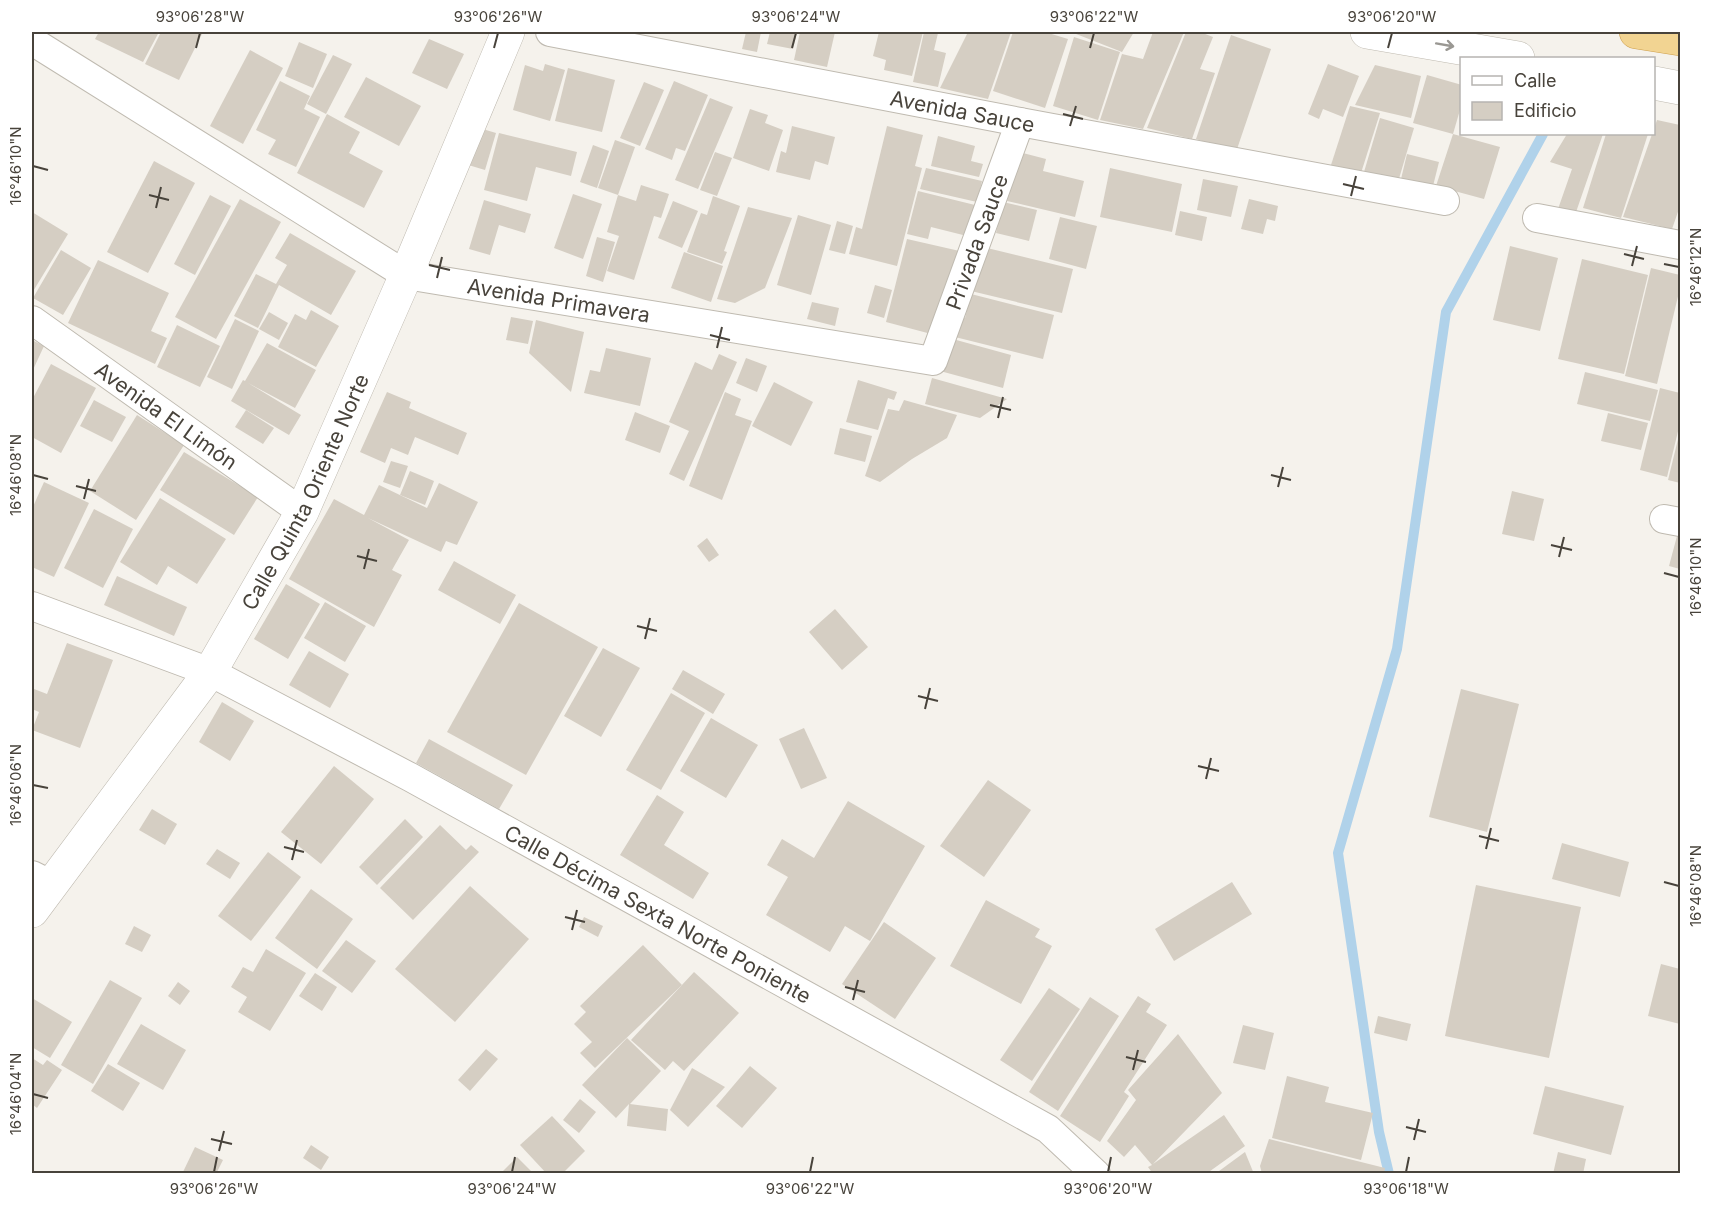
<svg xmlns="http://www.w3.org/2000/svg" width="1712" height="1205" font-family="Inter,sans-serif">
	<style>
		.lines { fill: none; stroke-linecap: round; stroke-linejoin: round }
		.stream { stroke: #b0d2ea; stroke-width: 10 }
		.building { fill: #d5cec3 }
		.minor-casing { stroke: #bfbab0; stroke-width: 30 }
		.tertiary-casing { stroke: #bfbab0; stroke-width: 34 }
		.trunk-casing { stroke: #ce9f4d; stroke-width: 34 }
		.minor { stroke: #fff; stroke-width: 28 }
		.tertiary { stroke: #fff; stroke-width: 33 }
		.trunk { stroke: #f2d492; stroke-width: 33 }
		.oneway { stroke: #9a9893 }
		.ticks { fill: none; stroke: #48433b; stroke-width: 2 }
		.labels { text-anchor: middle; dominant-baseline: central; stroke-width: 6; stroke-linejoin: round; paint-order: stroke }
		.street-label { font-size: 21px; fill: #48433b; stroke: #fff }
		.neatline { fill: none; stroke: #48433b; stroke-width: 2 }
		.ticks-label { font-size: 15px; text-anchor: middle; fill: #48433b }
	</style>
	<rect width="100%" height="100%" fill="#f5f2ec"/>
	<g class="lines">
		<path class="stream" d="M1389,1174L1379,1132L1338,853L1397,649L1446,312L1543,134"/>
	</g>
	<g class="building">
		<path d="M99,32H159L143,62L95,39Z"/>
		<path d="M161,32H203L179,80L145,64Z"/>
		<path d="M746,32H761L757,52L742,49Z"/>
		<path d="M770,32H797L793,49L767,44Z"/>
		<path d="M800,32H835L827,67L794,60Z"/>
		<path d="M879,32H923L912,76L884,70L886,60L873,56Z"/>
		<path d="M924,32L938,33L934,50L946,53L938,87L913,82Z"/>
		<path d="M968,32H1011L988,99L940,88Z"/>
		<path d="M1013,32H1045L1068,39L1045,108L993,91Z"/>
		<path d="M1071,32H1134L1122,52Z"/>
		<path d="M1153,32H1184L1143,129L1100,120L1122,54L1143,59Z"/>
		<path d="M1186,32H1200L1213,37L1200,69L1215,73L1192,139L1147,128Z"/>
		<path d="M1231,35L1271,49L1236,152L1196,139Z"/>
		<path d="M1074,37L1120,52L1098,120L1053,106Z"/>
		<path d="M429,39L464,54L447,89L412,73Z"/>
		<path d="M299,42L327,54L313,88L285,76Z"/>
		<path d="M250,50L283,68L243,144L210,126Z"/>
		<path d="M333,55L352,64L326,114L307,104Z"/>
		<path d="M545,64L565,70L550,121L513,110L525,65L543,71Z"/>
		<path d="M1328,64L1359,76L1343,117L1323,109L1319,119L1308,114Z"/>
		<path d="M1375,65L1421,76L1411,118L1355,105Z"/>
		<path d="M568,68L615,80L602,132L555,121Z"/>
		<path d="M1427,75L1462,85V103L1453,134L1413,123Z"/>
		<path d="M366,77L421,106L399,146L344,117Z"/>
		<path d="M280,81L310,96L304,109L320,117L296,167L268,154L276,140L256,130Z"/>
		<path d="M674,81L708,95L685,151L676,148L672,160L645,149Z"/>
		<path d="M644,82L664,90L640,146L620,138Z"/>
		<path d="M710,98L733,107L698,189L675,180Z"/>
		<path d="M1350,106L1380,113L1361,173L1331,165Z"/>
		<path d="M750,109L768,115L765,123L783,130L769,171L733,158Z"/>
		<path d="M327,114L360,132L349,153L383,171L364,208L297,173Z"/>
		<path d="M1380,118L1414,128L1398,182L1364,172Z"/>
		<path d="M1657,120L1680,125V206L1672,229L1623,217Z"/>
		<path d="M792,126L835,137L828,165L815,161L810,180L776,172L781,151L786,153Z"/>
		<path d="M887,126L923,135L915,166L922,168L897,266L849,254L856,227L862,229Z"/>
		<path d="M476,127L496,133L485,170L465,164Z"/>
		<path d="M499,133L577,152L571,176L536,167L527,201L484,190Z"/>
		<path d="M1453,134L1500,147L1484,199L1436,186Z"/>
		<path d="M1567,134H1603L1575,215L1558,209L1572,169L1550,162Z"/>
		<path d="M1606,134H1648L1621,218L1583,208Z"/>
		<path d="M938,136L975,146L971,161L983,164L979,177L931,166Z"/>
		<path d="M615,140L635,147L618,195L598,188Z"/>
		<path d="M593,145L609,151L597,188L580,182Z"/>
		<path d="M715,152L732,158L717,196L700,190Z"/>
		<path d="M1019,152L1046,159L1043,171L1084,181L1075,217L1007,201Z"/>
		<path d="M1407,154L1439,162L1433,186L1401,179Z"/>
		<path d="M154,161L195,183L148,273L107,252Z"/>
		<path d="M926,168L982,181L977,202L920,189Z"/>
		<path d="M1110,168L1182,184L1172,232L1100,217Z"/>
		<path d="M1203,179L1238,186L1231,217L1197,210Z"/>
		<path d="M641,185L669,194L661,218L654,216L634,280L607,271L619,236L607,232L618,195L636,201Z"/>
		<path d="M918,191L975,205L967,236L931,227L928,239L907,234Z"/>
		<path d="M573,194L602,204L583,259L554,248Z"/>
		<path d="M210,195L231,206L195,275L174,264Z"/>
		<path d="M713,196L740,206L724,251L727,252L722,264L687,252L701,213L707,215Z"/>
		<path d="M240,199L281,222L216,339L175,317Z"/>
		<path d="M1249,199L1278,206L1275,221L1267,219L1263,234L1241,229Z"/>
		<path d="M484,200L531,214L525,233L499,225L490,255L469,249Z"/>
		<path d="M673,201L698,211L682,248L658,238Z"/>
		<path d="M1003,202L1037,210L1029,241L996,233Z"/>
		<path d="M748,207L792,218L765,288L735,303L717,299Z"/>
		<path d="M1180,211L1207,217L1202,241L1175,235Z"/>
		<path d="M32,212L68,234L32,293Z"/>
		<path d="M798,215L831,225L811,295L777,285Z"/>
		<path d="M1060,217L1097,226L1086,269L1049,259Z"/>
		<path d="M837,221L853,226L845,254L829,250Z"/>
		<path d="M290,233L356,271L331,315L279,285L258,328L234,316L256,274L276,284L287,265L275,258Z"/>
		<path d="M597,237L615,242L603,282L586,276Z"/>
		<path d="M907,239L964,252L935,335L886,322Z"/>
		<path d="M1510,246L1558,258L1540,331L1493,320Z"/>
		<path d="M983,247L1073,269L1062,313L971,291Z"/>
		<path d="M61,250L91,268L63,315L33,298Z"/>
		<path d="M684,252L723,266L711,302L671,288Z"/>
		<path d="M1582,259L1648,275L1624,374L1558,359Z"/>
		<path d="M98,260L169,293L151,331L167,338L155,364L68,323Z"/>
		<path d="M1651,268L1680,275V288L1657,384L1625,376Z"/>
		<path d="M875,285L892,290L884,318L867,313Z"/>
		<path d="M971,294L1054,315L1043,359L951,336L957,315L965,318Z"/>
		<path d="M812,302L839,308L835,326L807,319Z"/>
		<path d="M311,310L339,326L316,367L278,347L295,314L306,320Z"/>
		<path d="M269,312L288,323L279,340L259,329Z"/>
		<path d="M511,317L533,321L528,344L506,340Z"/>
		<path d="M235,319L259,331L232,389L207,377Z"/>
		<path d="M536,320L584,332L571,392L529,353Z"/>
		<path d="M177,325L220,346L200,387L157,367Z"/>
		<path d="M949,338L1011,355L1003,388L940,371Z"/>
		<path d="M32,340L44,346L32,372Z"/>
		<path d="M267,343L316,370L295,408L248,383L301,415L289,435L231,401L243,380L245,381Z"/>
		<path d="M606,348L651,358L640,406L584,393L590,370L600,372Z"/>
		<path d="M719,354L737,362L684,481L669,474L689,431L669,422L695,362L712,370Z"/>
		<path d="M746,358L767,366L757,392L736,383Z"/>
		<path d="M51,364L96,388L61,453L32,437V400Z"/>
		<path d="M1585,372L1658,390L1650,421L1577,404Z"/>
		<path d="M932,378L1007,399L980,418L925,404Z"/>
		<path d="M858,380L897,392L894,400L888,398L878,430L846,422Z"/>
		<path d="M774,382L813,402L791,446L752,426Z"/>
		<path d="M1660,388L1680,393V423L1667,477L1640,470Z"/>
		<path d="M387,392L411,402L409,408L467,433L458,455L415,437L408,455L391,448L385,463L360,452Z"/>
		<path d="M725,392L741,399L735,415L752,421L722,500L689,486Z"/>
		<path d="M94,400L126,417L112,442L80,426Z"/>
		<path d="M904,400L957,415L947,438L912,459L880,482L865,476L888,409L899,411Z"/>
		<path d="M246,410L274,428L263,444L235,427Z"/>
		<path d="M635,412L670,426L660,453L625,440Z"/>
		<path d="M1608,413L1648,423L1641,450L1601,441Z"/>
		<path d="M137,415L184,445L136,520L90,491Z"/>
		<path d="M840,428L872,436L865,462L834,454Z"/>
		<path d="M1680,431V483L1668,480Z"/>
		<path d="M184,452L258,497L234,535L160,490Z"/>
		<path d="M391,461L408,466L400,488L383,482Z"/>
		<path d="M410,471L434,481L425,505L400,495Z"/>
		<path d="M44,482L89,503L54,577L32,567V509Z"/>
		<path d="M439,483L478,502L457,545L446,541L441,552L368,518L409,540L392,570L402,575L374,627L289,579L334,499L364,515L379,485L427,508Z"/>
		<path d="M1512,491L1544,499L1534,541L1502,534Z"/>
		<path d="M160,498L226,539L197,584L168,566L157,585L120,562Z"/>
		<path d="M94,509L133,529L103,588L64,568Z"/>
		<path d="M1677,536L1680,537V569L1669,566Z"/>
		<path d="M707,538L719,555L709,562L697,546Z"/>
		<path d="M454,561L516,595L500,624L438,590Z"/>
		<path d="M117,576L187,607L174,636L104,605Z"/>
		<path d="M286,584L320,604L288,659L254,639Z"/>
		<path d="M325,602L366,626L345,662L304,638Z"/>
		<path d="M519,603L598,647L526,775L447,732Z"/>
		<path d="M835,609L868,647L842,670L809,632Z"/>
		<path d="M67,643L113,660L80,748L32,730L39,712L32,709V696L34,689L47,694Z"/>
		<path d="M603,648L640,668L601,737L564,716Z"/>
		<path d="M309,651L349,674L330,708L289,685Z"/>
		<path d="M683,670L725,694L713,714L672,689Z"/>
		<path d="M1461,689L1519,704L1487,832L1429,817Z"/>
		<path d="M671,693L705,713L661,790L626,770Z"/>
		<path d="M222,702L254,721L230,761L199,742Z"/>
		<path d="M711,718L758,745L726,798L680,771Z"/>
		<path d="M804,728L827,778L801,789L779,739Z"/>
		<path d="M429,739L513,785L499,809L416,763Z"/>
		<path d="M334,766L374,799L321,864L281,832Z"/>
		<path d="M988,780L1031,810L984,877L940,846Z"/>
		<path d="M657,795L684,812L664,845L709,873L693,899L620,855Z"/>
		<path d="M848,801L925,846L870,941L845,926L830,952L766,915L788,877L767,865L782,839L814,858Z"/>
		<path d="M152,809L177,824L165,845L139,830Z"/>
		<path d="M405,819L423,837L377,885L359,867Z"/>
		<path d="M440,825L466,850L471,845L479,852L413,920L380,888Z"/>
		<path d="M1562,843L1629,862L1620,897L1552,879Z"/>
		<path d="M217,849L240,863L230,879L206,864Z"/>
		<path d="M268,852L301,877L251,941L218,916Z"/>
		<path d="M1232,882L1252,914L1174,961L1155,929Z"/>
		<path d="M1476,885L1581,907L1549,1058L1445,1036Z"/>
		<path d="M470,886L529,939L455,1022L395,969Z"/>
		<path d="M311,889L353,919L317,969L275,938Z"/>
		<path d="M986,900L1040,929L1035,937L1052,946L1021,1004L950,966Z"/>
		<path d="M584,917L603,926L598,937L579,927Z"/>
		<path d="M884,922L936,958L895,1019L842,984Z"/>
		<path d="M134,926L151,935L142,952L125,944Z"/>
		<path d="M346,940L376,961L352,993L322,971Z"/>
		<path d="M643,945L682,985L595,1068L580,1053L592,1042L574,1024L586,1012L580,1006Z"/>
		<path d="M266,949L306,973L270,1031L238,1012L247,997L231,987L243,967L253,972Z"/>
		<path d="M1661,964L1680,969V1024L1648,1016Z"/>
		<path d="M694,972L739,1013L684,1071L673,1061L665,1070L631,1040Z"/>
		<path d="M315,973L337,987L322,1011L299,996Z"/>
		<path d="M110,980L142,998L93,1084L61,1065Z"/>
		<path d="M178,982L190,991L180,1005L168,996Z"/>
		<path d="M1049,988L1080,1009L1032,1081L1000,1060Z"/>
		<path d="M1138,996L1151,1004L1146,1012L1167,1025L1124,1092L1129,1096L1100,1142L1060,1116Z"/>
		<path d="M1090,997L1119,1016L1058,1111L1029,1092Z"/>
		<path d="M32,998L72,1022L50,1058L32,1047Z"/>
		<path d="M1378,1016L1411,1024L1407,1041L1374,1033Z"/>
		<path d="M141,1024L186,1050L163,1090L117,1064Z"/>
		<path d="M1243,1025L1274,1033L1265,1070L1233,1063Z"/>
		<path d="M1178,1034L1222,1093L1153,1164L1224,1115L1245,1146L1206,1174H1153L1148,1167L1152,1165L1135,1145L1124,1157L1107,1141L1136,1100L1128,1090Z"/>
		<path d="M627,1038L661,1071L630,1104L668,1109L666,1131L627,1126L629,1104L616,1118L582,1085Z"/>
		<path d="M486,1049L498,1059L470,1091L458,1080Z"/>
		<path d="M32,1058L43,1065L47,1060L62,1070L37,1108L32,1104Z"/>
		<path d="M108,1064L140,1083L123,1111L91,1091Z"/>
		<path d="M750,1066L777,1088L742,1128L716,1106Z"/>
		<path d="M692,1068L725,1087L688,1127L670,1110Z"/>
		<path d="M1287,1076L1329,1087L1325,1102L1373,1113L1361,1160L1272,1138Z"/>
		<path d="M1545,1086L1624,1106L1611,1155L1533,1134Z"/>
		<path d="M580,1099L596,1112L579,1133L563,1120Z"/>
		<path d="M552,1116L585,1151L562,1174H547L520,1145Z"/>
		<path d="M1269,1139L1385,1168L1384,1174H1262L1260,1166Z"/>
		<path d="M311,1145L329,1157L321,1170L303,1158Z"/>
		<path d="M195,1147L223,1160L216,1174H182Z"/>
		<path d="M1245,1152L1254,1174H1215Z"/>
		<path d="M1558,1152L1586,1159L1583,1174H1553Z"/>
		<path d="M517,1157L534,1174H500Z"/>
	</g>
	<g class="lines">
		<g class="minor-casing">
			<g id="minor">
				<path id="s1" d="M550,32L1020,122L1445,201"/>
				<path id="s2" d="M32,41L406,275L933,361L1020,122"/>
				<path d="M1537,218L1680,245"/>
				<path id="s3" d="M32,320L302,512"/>
				<path d="M1664,519L1680,522"/>
				<path id="s4" d="M32,606L210,672L410,777L1048,1129L1096,1174"/>
				<path d="M32,875L52,885"/>
			</g>
		</g>
		<g class="tertiary-casing">
			<g id="tertiary">
				<path d="M1367,32L1518,58"/>
				<path d="M1654,83L1680,88"/>
				<path id="s5" d="M32,911L210,672L302,512L406,275L508,32"/>
			</g>
		</g>
		<g class="trunk-casing">
			<path id="trunk" d="M1636,32L1680,39"/>
		</g>
		<use href="#minor" class="minor"/>
		<use href="#tertiary" class="tertiary"/>
		<use href="#trunk" class="trunk"/>
	</g>
	<defs><path id="oneway-shaft" d="M-6 0H5M1.5-3L5.5 0L1.5 3" fill="none" stroke-width="1.6" stroke-linecap="round" stroke-linejoin="round" transform="scale(1.5)"/></defs>
	<use class="oneway" href="#oneway-shaft" transform="translate(1445 45) rotate(10)"/>
	<path class="ticks" d="M196,48L200,33M494,48L498,33M792,48L796,33M1090,48L1094,33M1388,48L1392,33M1063,114L1083,119M1070,126L1076,106M33,166L48,170M1343,184L1364,189M149,195L169,200M1351,196L1356,176M156,208L161,187M1624,254L1644,259M1664,264L1679,267M429,265L450,270M1632,266L1637,246M437,278L442,257M710,335L730,340M717,348L722,327M990,405L1011,410M998,418L1003,397M33,475L48,479M1271,475L1291,480M76,486L96,491M1278,487L1283,467M84,499L89,479M1551,545L1572,550M357,556L377,561M1559,557L1564,537M364,569L369,549M1664,573L1679,577M637,626L657,631M645,639L650,618M918,696L938,701M925,709L930,688M1198,766L1219,771M1206,779L1211,758M33,785L48,788M1479,836L1499,841M284,847L304,852M1486,849L1491,828M292,860L297,840M1664,882L1679,886M565,917L585,922M572,930L577,910M845,987L865,992M853,1000L858,980M1126,1057L1146,1062M1133,1070L1138,1050M33,1094L48,1098M1406,1127L1426,1132M211,1139L232,1144M1414,1140L1419,1119M219,1151L224,1131M214,1172L217,1157M512,1172L515,1157M810,1172L813,1157M1108,1172L1111,1157M1406,1172L1409,1157"/>
	<g class="labels">
		<g class="street-label">
			<text stroke="none"><textPath href="#s1" startOffset="420">Avenida Sauce</textPath></text>
			<text stroke="none"><textPath href="#s2" startOffset="1102">Privada Sauce</textPath></text>
			<text stroke="none"><textPath href="#s2" startOffset="596">Avenida Primavera</textPath></text>
			<text stroke="none"><textPath href="#s3" startOffset="165">Avenida El Limón</textPath></text>
			<text stroke="none"><textPath href="#s5" startOffset="502">Calle Quinta Oriente Norte</textPath></text>
			<text stroke="none"><textPath href="#s4" startOffset="699">Calle Décima Sexta Norte Poniente</textPath></text>
		</g>
	</g>
	<rect width="1712" height="1205" fill="none" stroke="#ffffff" stroke-width="66"/>
	<rect x="1460" y="57" width="195" height="78" fill="#ffffff" stroke="#b6b4b1" stroke-width="1.5"/>
	<rect x="1472" y="76" width="30" height="9" fill="#ffffff" stroke="#b6b4b1" stroke-width="1.5"/>
	<text x="1514" y="87" font-size="18" fill="#48433b">Calle</text>
	<rect x="1472" y="102" width="30" height="18" fill="#d5cec3" stroke="#b6b4b1" stroke-width="1.5"/>
	<text x="1514" y="117" font-size="18" fill="#48433b">Edificio</text>
	<rect x="33" y="33" width="1646" height="1139" class="neatline"/>
	<g class="ticks-label">
		<text x="200" y="22">93°06'28"W</text>
		<text x="498" y="22">93°06'26"W</text>
		<text x="796" y="22">93°06'24"W</text>
		<text x="1094" y="22">93°06'22"W</text>
		<text x="1392" y="22">93°06'20"W</text>
		<text transform="translate(16 166) rotate(-90)" y="5">16°46'10"N</text>
		<text transform="translate(1696 267) rotate(-90)" y="5">16°46'12"N</text>
		<text transform="translate(16 475) rotate(-90)" y="5">16°46'08"N</text>
		<text transform="translate(1696 577) rotate(-90)" y="5">16°46'10"N</text>
		<text transform="translate(16 785) rotate(-90)" y="5">16°46'06"N</text>
		<text transform="translate(1696 886) rotate(-90)" y="5">16°46'08"N</text>
		<text transform="translate(16 1094) rotate(-90)" y="5">16°46'04"N</text>
		<text x="214" y="1194">93°06'26"W</text>
		<text x="512" y="1194">93°06'24"W</text>
		<text x="810" y="1194">93°06'22"W</text>
		<text x="1108" y="1194">93°06'20"W</text>
		<text x="1406" y="1194">93°06'18"W</text>
	</g>
</svg>
